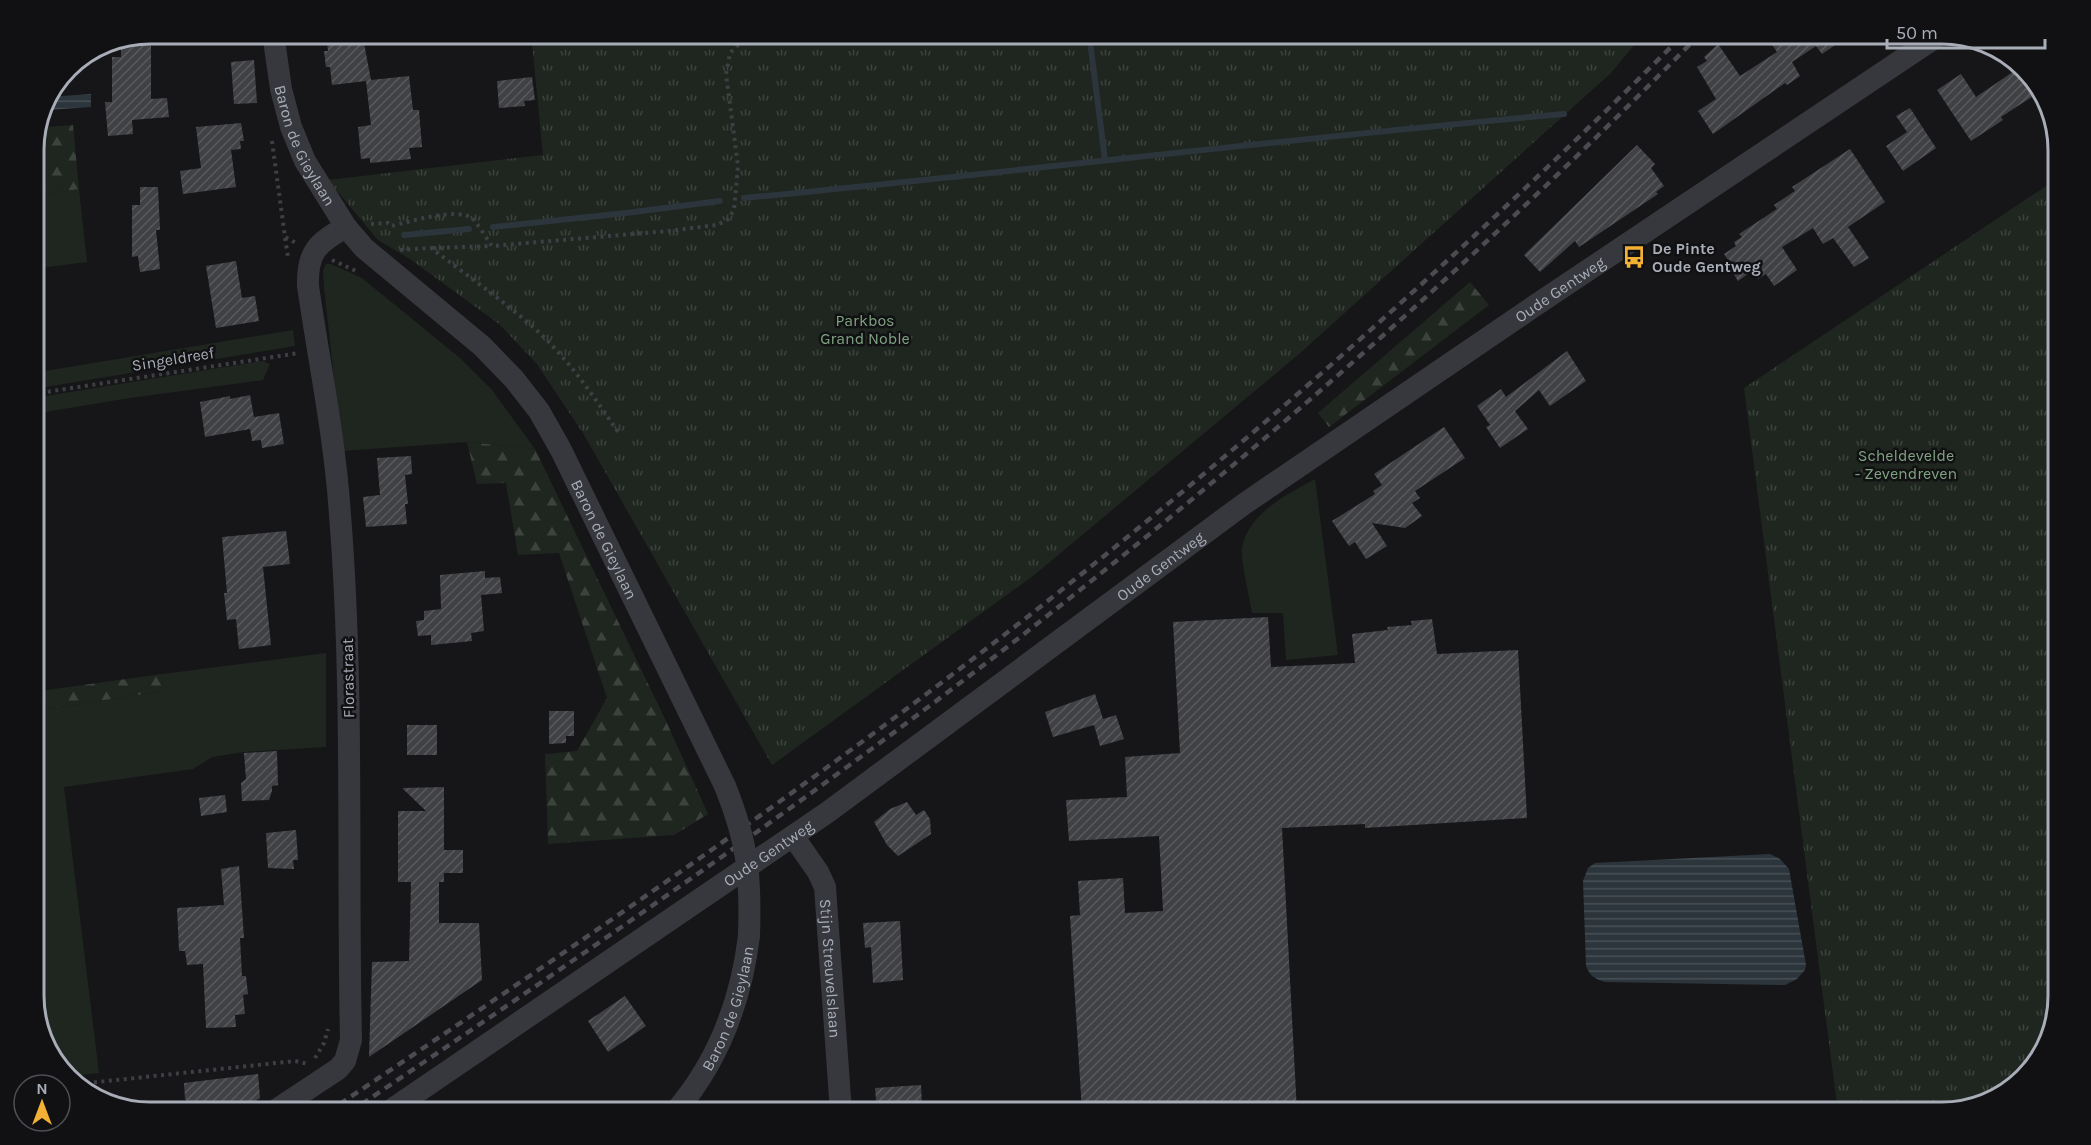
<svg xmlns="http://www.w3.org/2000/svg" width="2091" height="1145" font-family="Karla,sans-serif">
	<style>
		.green { fill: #1e261f }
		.forest { fill: url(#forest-firs) }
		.park { fill: url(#park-tufts) }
		.water { fill: url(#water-rules) }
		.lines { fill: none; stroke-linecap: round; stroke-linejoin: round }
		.stream { stroke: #2c353c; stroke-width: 6 }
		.building { fill: url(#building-hatch) }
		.path { stroke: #3d3f44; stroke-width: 4; stroke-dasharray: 3 4.5; stroke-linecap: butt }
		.street { stroke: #37383d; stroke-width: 22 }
		.rail { stroke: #4a4c52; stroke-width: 4.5; stroke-dasharray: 8 6; stroke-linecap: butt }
		.street-bridge { stroke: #37383d; stroke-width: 22 }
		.labels { text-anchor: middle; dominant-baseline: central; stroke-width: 5; stroke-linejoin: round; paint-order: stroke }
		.street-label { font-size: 16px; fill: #a8adb8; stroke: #111113 }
		.poi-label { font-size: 16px; font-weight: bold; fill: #a8adb8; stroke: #111113; text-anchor: start }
		.park-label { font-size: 16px; fill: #7fa381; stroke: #111113 }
		.rim { fill: none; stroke: #a8adb8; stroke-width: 3 }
	</style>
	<defs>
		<pattern id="forest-firs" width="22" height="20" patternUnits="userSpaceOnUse" patternTransform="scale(1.5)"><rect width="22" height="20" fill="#1e261f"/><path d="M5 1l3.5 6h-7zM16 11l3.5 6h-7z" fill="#3c433d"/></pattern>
		<pattern id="park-tufts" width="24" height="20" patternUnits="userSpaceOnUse" patternTransform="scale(1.5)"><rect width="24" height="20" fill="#1e261f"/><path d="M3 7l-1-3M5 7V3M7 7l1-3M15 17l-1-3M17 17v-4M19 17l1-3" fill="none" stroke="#3c433d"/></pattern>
		<pattern id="water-rules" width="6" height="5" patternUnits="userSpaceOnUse" patternTransform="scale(1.5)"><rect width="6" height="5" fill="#2c353c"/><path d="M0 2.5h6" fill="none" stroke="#485056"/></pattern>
		<pattern id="building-hatch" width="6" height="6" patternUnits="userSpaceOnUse" patternTransform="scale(1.5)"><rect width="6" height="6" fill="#404145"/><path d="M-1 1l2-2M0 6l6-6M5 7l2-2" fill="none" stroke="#595a5e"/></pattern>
	</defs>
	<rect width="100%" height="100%" fill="#161618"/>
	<g class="green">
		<path d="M79,189L87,262L33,269V196Z"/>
		<path d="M326,264H331L362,278L460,358L492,390L535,449L467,442L342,451L324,287L323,271Z"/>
		<path d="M293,330L295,346L33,389V373Z"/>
		<path d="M262,361L270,364L263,380L130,398L33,414V398Z"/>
		<path d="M1315,479L1338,655L1286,660L1283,613H1252C1250,599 1240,560 1242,548C1248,513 1288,494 1315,479Z"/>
		<path d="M326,653V747L244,752L212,757L193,769L64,787L99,1073L71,1076L49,1054L33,1003V711L163,691L162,674Z"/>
	</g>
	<g class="forest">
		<path d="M46,99L47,127L73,125L79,189L33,196V142L42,104Z"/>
		<path d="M1470,282L1489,305L1329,427L1318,413Z"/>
		<path d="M467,442L535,449L666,721L708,814L674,835L548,844L545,754L577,751L607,698L559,553L518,555L506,483L477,484Z"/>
		<path d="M162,674L163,691L33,711V692Z"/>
	</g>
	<g class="park">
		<path d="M531,33H1644L1611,73L1299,354L1033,576L772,765L583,433L536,363L499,324L410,259L378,240L328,180L543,155Z"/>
		<path d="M2058,178V996L2043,1054L2000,1096L1942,1112H1838L1744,388Z"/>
	</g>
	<g class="water">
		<path d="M91,94V107L48,110L47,97Z"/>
		<path d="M1770,854L1780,859L1789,869L1806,965L1805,970L1797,979L1785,985L1605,982C1595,979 1590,976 1586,966L1583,881L1588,868L1595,863Z"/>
	</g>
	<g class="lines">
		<g class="stream">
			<path d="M1089,33L1105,160"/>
			<path d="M744,198C1018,172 1290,138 1564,114"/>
			<path d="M493,227L626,213L720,201"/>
			<path d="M404,235L469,229"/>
		</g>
	</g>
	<g class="building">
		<path d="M151,33V99L167,98L169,117L132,120L133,134L108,136L105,102H112V57H121V39Z"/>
		<path d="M1764,33H1853L1822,54L1816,46L1792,62L1800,76L1787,85L1785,83L1713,134L1698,111L1716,99L1697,67L1707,61L1704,57L1718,44L1740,76L1777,52Z"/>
		<path d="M349,41V44L364,43L371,80L409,76L413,110H419L422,147L409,148L411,159L370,163V158L361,159L358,127L371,125L366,81L332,85L330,67H326L324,51H328L327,43Z"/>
		<path d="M254,60L257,103L234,104L231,62Z"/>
		<path d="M2020,67L2039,85L2041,91L2001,117L2003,120L1971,141L1937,90L1961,74L1976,97Z"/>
		<path d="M532,77L535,100L524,101L525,106L499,108L497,81Z"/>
		<path d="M1910,108L1936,148L1903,171L1886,146L1907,132L1896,116Z"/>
		<path d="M241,123L244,141H240L241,149L231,150L236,187L183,194L180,171L201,168L196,127Z"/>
		<path d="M1637,145L1655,164L1651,168L1664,186L1656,192L1658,194L1579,247L1575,241L1540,272L1524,255Z"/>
		<path d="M1850,149L1885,202L1848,227L1869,258L1854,267L1833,238L1823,244L1813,228L1782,247L1797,270L1774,286L1766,274L1758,279L1752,271L1738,281L1731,270L1732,266L1724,254L1736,246L1734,242L1742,237L1739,234L1777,209L1774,205L1795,191L1792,187Z"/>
		<path d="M140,187H158L160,230H156L160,269L140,272L138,256L132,257V205H140Z"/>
		<path d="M236,261L242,298L255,296L259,321L216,328L206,266Z"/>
		<path d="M1567,351L1586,381L1550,406L1539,390L1515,411L1528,429L1500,448L1486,427L1490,425L1477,406L1501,389L1506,397Z"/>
		<path d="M250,395L254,417L279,413L284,444L262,448L261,440L252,441L250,429L205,437L200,402L230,396V399Z"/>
		<path d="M1444,427L1465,458L1415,491L1420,498L1412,503L1422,516L1405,528L1372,523L1387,546L1366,559L1355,542L1349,546L1332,521L1375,494L1373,491L1382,485L1374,474Z"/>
		<path d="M411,456L412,474L405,475L408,504H405L407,524L366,527L363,497L380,495L377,458Z"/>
		<path d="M286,531L290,564L263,567L271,645L239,649L236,619L227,620L224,593H227L222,537Z"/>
		<path d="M485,571V578L500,577L502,593L481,595L484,631L471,633L472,641L431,645V635L418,636L416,621L424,620V611L441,609L440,575Z"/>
		<path d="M1268,617L1271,667L1355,663L1352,634L1388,630L1387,627L1412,625L1411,621L1432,619L1437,654L1518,650L1527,818L1365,828V824L1282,828L1297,1112H1082L1070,916L1080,915L1078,881L1123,878L1125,913L1163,911L1159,836L1069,841L1066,800L1127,797L1125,757L1180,753L1173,622Z"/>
		<path d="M1095,694L1103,719L1116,715L1124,739L1100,746L1094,725L1053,737L1045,712Z"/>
		<path d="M549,711H574V736H566V743L549,744Z"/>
		<rect x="407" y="725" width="30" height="30"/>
		<path d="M277,751L278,785L272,786V791L269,800L242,801L241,783L246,779L244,753Z"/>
		<path d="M444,787V850H463V873H444V882H439V923H479L482,980L369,1057L372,962L409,961L411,882H398V811H426L402,788Z"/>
		<path d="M225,795L227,812L201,816L199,798Z"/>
		<path d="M907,802L916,815L924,810L930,819L931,834L898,856L887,845L874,822L890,809Z"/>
		<path d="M296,830L298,860H293L294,869L268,868L266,833Z"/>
		<path d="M239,866L244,938H240L242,976H246L248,994L243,995L245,1014L235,1015L236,1027L206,1028L203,964L187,965L185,951H179L177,908L224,905L221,869Z"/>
		<path d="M900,921L903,980L873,983L871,947L865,948L863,923Z"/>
		<path d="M625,996L646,1026L608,1052L588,1021Z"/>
		<path d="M258,1074L260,1098L248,1106L252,1112H211L205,1104L194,1112L185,1099L184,1083Z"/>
		<path d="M921,1085L922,1104L907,1105V1112H877L875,1088Z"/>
	</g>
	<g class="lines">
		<g class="path">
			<path d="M272,141L285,237L296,243"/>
			<path d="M371,224L388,223L391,226C409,222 459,206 473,219C480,227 486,238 492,246L668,231L717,225L727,220L734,210L738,166L726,74L730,53L750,33"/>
			<path d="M285,238L288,257"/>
			<path d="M432,248L492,246"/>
			<path d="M400,250L431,248C465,274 501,299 533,327C567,357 592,394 618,432"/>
			<path d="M332,260L356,271"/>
			<path d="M33,394L299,353"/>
			<path d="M315,1058L324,1043L328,1029"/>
			<path d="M79,1084L295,1061L308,1064"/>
			<path d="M648,1112L654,1105"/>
		</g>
		<g class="street">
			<path id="s1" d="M273,33L281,89L291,127L305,161L346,227L364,248L482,346L514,379L539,411L561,450L725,786"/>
			<path id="s2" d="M793,836L818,872L825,887L841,1112"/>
			<path d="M273,1112L338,1069L345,1061L351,1040C347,865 354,690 340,515C335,438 319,362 308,286C307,252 317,243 346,227"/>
			<path id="s3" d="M388,1112L828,812L1244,504L1530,309L1942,33"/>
			<path id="s4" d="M675,1112C718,1062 741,1001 749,936"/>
		</g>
		<g class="rail">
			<path d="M328,1112C565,953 801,793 1026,618C1257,437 1477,241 1685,33"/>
			<path d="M350,1112C574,961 797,809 1011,644C1254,456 1486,252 1701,33"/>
		</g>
		<path class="street-bridge" d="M725,786C748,843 751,876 749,936"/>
	</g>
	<defs>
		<g id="bus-bare" transform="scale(1.8)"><path d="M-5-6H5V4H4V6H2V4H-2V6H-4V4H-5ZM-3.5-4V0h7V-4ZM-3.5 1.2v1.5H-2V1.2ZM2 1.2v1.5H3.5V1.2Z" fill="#f2b134" stroke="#111113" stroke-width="2.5" paint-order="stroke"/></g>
	</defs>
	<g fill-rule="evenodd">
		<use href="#bus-bare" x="1634" y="257"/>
	</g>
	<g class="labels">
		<g class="street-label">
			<text stroke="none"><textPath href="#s1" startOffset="118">Baron de Gieylaan</textPath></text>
			<text stroke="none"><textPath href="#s3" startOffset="1432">Oude Gentweg</textPath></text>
			<text transform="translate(173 359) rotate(-9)">Singeldreef</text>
			<text stroke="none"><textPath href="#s1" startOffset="622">Baron de Gieylaan</textPath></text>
			<text stroke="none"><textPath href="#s3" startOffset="946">Oude Gentweg</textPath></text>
			<text transform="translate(348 678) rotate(-91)">Florastraat</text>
			<text stroke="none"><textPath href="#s3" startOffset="460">Oude Gentweg</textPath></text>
			<text stroke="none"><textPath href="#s2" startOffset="142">Stijn Streuvelslaan</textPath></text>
			<text stroke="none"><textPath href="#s4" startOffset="118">Baron de Gieylaan</textPath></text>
		</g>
		<g class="poi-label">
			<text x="1652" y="248">De Pinte<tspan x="1652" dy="18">Oude Gentweg</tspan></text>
		</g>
		<g class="park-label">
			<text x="865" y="320">Parkbos<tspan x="865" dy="18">Grand Noble</tspan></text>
			<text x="1906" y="455">Scheldevelde<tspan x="1906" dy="18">- Zevendreven</tspan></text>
		</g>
	</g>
	<path d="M0 0H2091V1145H0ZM150 44H1942A106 106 0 0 1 2048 150V996A106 106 0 0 1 1942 1102H150A106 106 0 0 1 44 996V150A106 106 0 0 1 150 44Z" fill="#111113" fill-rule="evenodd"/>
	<path class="rim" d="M150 44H1942A106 106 0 0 1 2048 150V996A106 106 0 0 1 1942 1102H150A106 106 0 0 1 44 996V150A106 106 0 0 1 150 44Z"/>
	<g transform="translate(42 1103)"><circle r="28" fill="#111113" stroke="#4d4f55" stroke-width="1.5"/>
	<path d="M0-4.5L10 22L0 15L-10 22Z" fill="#f2b134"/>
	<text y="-9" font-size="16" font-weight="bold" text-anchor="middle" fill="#a8adb8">N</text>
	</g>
	<path d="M1887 39v9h158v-9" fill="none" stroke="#a8adb8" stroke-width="3"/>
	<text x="1896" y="39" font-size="18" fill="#a8adb8" stroke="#111113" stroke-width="4.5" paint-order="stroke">50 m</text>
</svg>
